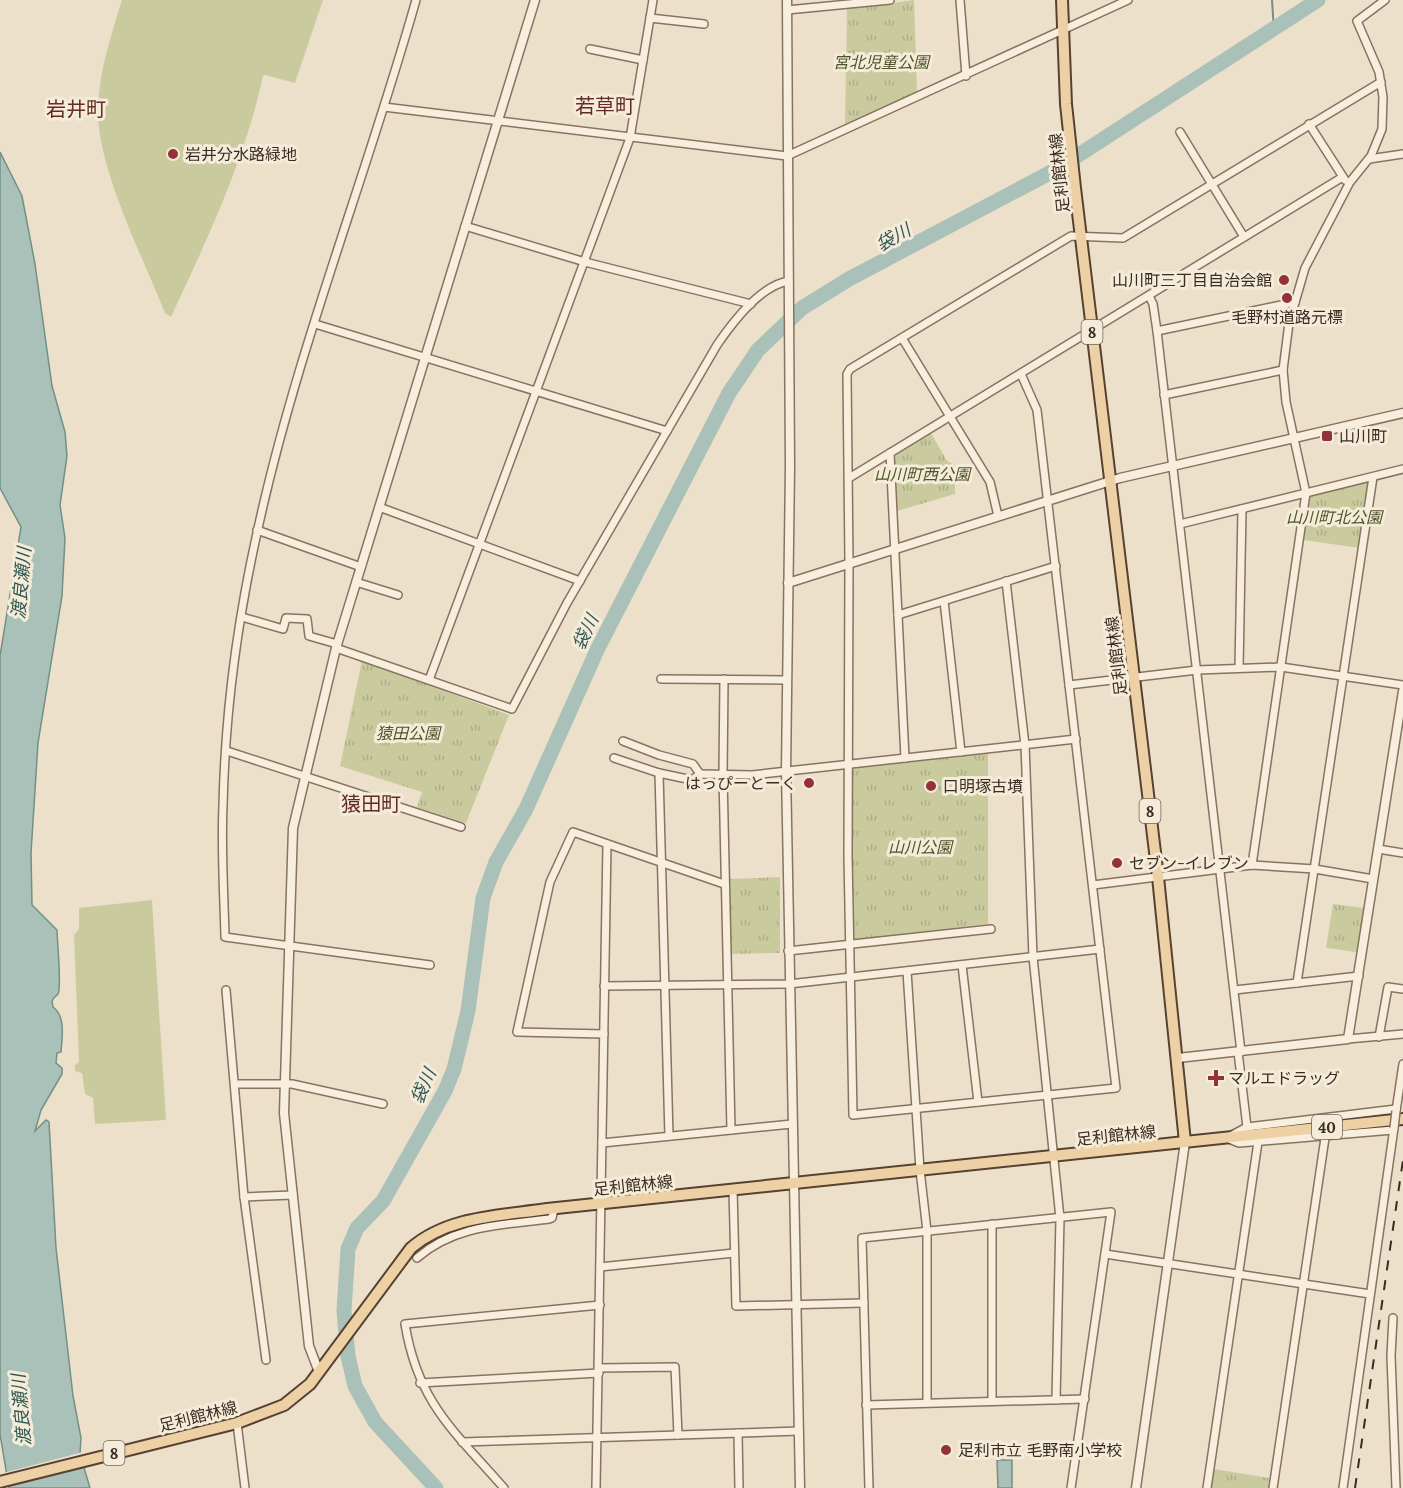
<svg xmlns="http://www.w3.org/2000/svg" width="1403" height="1488" font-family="Lora,'Noto Sans JP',serif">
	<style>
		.grass { fill: #c9cb9e }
		.park { fill: url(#park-tufts) }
		.water { fill: #aac1b9; stroke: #719086; stroke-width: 1.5 }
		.pier { fill: #ede0ca }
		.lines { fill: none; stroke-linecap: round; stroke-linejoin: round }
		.stream { stroke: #719086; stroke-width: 2 }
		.river { stroke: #aac1b9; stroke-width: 15 }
		.minor-casing { stroke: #89725f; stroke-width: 10 }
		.tertiary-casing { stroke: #89725f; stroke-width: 11 }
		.primary-casing { stroke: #574133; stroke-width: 14 }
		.minor { stroke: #f8eedd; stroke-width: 7 }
		.tertiary { stroke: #f8eedd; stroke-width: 8 }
		.primary { stroke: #edd1a5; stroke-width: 10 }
		.rail { stroke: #3a2c22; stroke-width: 2; stroke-dasharray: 10 10; stroke-linecap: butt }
		.minor-bridge-casing { stroke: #89725f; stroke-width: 10; stroke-linecap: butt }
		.minor-bridge { stroke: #f8eedd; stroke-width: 7 }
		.poi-dot { fill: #94323a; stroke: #f4ebd9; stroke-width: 2 }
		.labels { text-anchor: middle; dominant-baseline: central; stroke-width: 6; stroke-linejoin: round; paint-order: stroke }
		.shield { fill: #f4ebd9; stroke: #726559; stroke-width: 1.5 }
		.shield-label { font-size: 15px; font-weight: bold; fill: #3a2c22 }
		.park-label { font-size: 16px; font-style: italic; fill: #4d5529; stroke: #f4ebd9 }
		.poi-label { font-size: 16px; fill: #3a2c22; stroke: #f4ebd9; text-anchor: start }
		.street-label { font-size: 16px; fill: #3a2c22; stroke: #f4ebd9 }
		.water-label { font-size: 18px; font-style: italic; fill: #325953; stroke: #f4ebd9 }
		.quarter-label { font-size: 20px; fill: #642c23; stroke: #f4ebd9 }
	</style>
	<defs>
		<pattern id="park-tufts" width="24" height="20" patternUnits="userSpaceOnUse" patternTransform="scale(1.5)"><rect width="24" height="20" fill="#c9cb9e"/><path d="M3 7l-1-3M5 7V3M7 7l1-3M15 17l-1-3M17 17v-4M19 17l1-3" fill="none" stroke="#adae88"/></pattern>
	</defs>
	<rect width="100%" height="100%" fill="#ede0ca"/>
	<g class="grass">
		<path d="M122,0H323L295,83L265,75L263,76C244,163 208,237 171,317L165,313C143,257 96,166 98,108C99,71 111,36 122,0Z"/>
		<path d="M152,900L166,1120L95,1124L93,1098L85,1094L82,1073L75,1071V1065L79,1062L74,935L79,929V908Z"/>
	</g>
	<g class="park">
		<path d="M914,0L917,92L845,124L847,9Z"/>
		<path d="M931,433L947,461L955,465V494L897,511L894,460L897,453Z"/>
		<path d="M1364,481L1370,484L1360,548L1303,540L1310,496L1313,493Z"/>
		<path d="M362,660L509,715L466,823L417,807L422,792L340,766Z"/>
		<path d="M988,753V924L852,940V772L856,766Z"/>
		<path d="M780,877V953L731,954L729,879Z"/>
		<path d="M1333,904L1364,908L1357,952L1326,948Z"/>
		<path d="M1214,1469L1269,1478L1268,1488H1211Z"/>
	</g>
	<g class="water">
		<path d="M0,152L22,196L35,264L52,386L65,432L67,456L60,505L65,538L62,596L38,743L31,853L32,905L57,930C57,940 62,988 58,994C56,996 53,998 52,1001L53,1007C66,1017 62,1036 61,1052L57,1053L56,1063L62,1068V1074L41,1110L35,1131L46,1120L49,1122L56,1248L73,1396L81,1438L80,1454L90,1488H9L0,1434V656L21,527L0,488Z"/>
		<path d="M997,1460H1012V1488H998Z"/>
	</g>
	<path class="pier" d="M83,1452L86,1465L5,1485L3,1473Z"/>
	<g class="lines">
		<path class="stream" d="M1272,0L1274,31"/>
		<path class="river" d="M436,1488L375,1422L355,1386L348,1356L344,1311L348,1249L357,1228L383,1201L445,1091L454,1069L468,1011L483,898L496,862L526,809L598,648L729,393L758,350L802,308L849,279L1057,169L1318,0"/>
		<g class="minor-casing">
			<g id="minor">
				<path d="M416,0C366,178 296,352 257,533C237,623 225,715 223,806C221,850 224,894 225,937L430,965"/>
				<path d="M960,0L966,76"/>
				<path d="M787,10L890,0"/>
				<path d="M650,18L704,24"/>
				<path d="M590,49L643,60"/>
				<path d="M384,107L787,156L1128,0"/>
				<path d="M1309,124L1345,180"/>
				<path d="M1180,132L1244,237"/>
				<path d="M1369,159L1403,154"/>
				<path d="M465,226L585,262L751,304"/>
				<path d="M1149,296L1153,304L1157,331L1241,1052"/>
				<path d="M315,324L667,431"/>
				<path d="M1157,331L1295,302"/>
				<path d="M902,338L990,482L998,516"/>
				<path d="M1021,374L1037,410L1116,1088L853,1115L848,856L849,563L847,374L850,369L1071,236L1123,238L1381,82"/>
				<path d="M1164,395L1283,370"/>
				<path d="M890,453L905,758"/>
				<path d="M849,478L1341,178"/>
				<path d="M379,507L580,581"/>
				<path d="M1180,524L1403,469"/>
				<path d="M257,530L361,567"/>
				<path d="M1006,581L1025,745L1033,957L1060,1218L1056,1400"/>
				<path d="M356,582L398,595"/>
				<path d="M944,601L961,752"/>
				<path d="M898,615L1056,566"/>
				<path d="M242,617L283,629L286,618L307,619L309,636L337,644"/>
				<path d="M336,648L512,709L567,603L717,345C732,323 761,285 789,281"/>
				<path d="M1239,668L1242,509"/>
				<path d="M661,679L787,680"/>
				<path d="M724,679L723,776L731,1130"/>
				<path d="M429,680L630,138L653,0"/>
				<path d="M1069,685L1197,670L1281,667L1403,685"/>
				<path d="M623,741L659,755L693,764L700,774"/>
				<path d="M227,751L461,827"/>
				<path d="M614,758L659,773L692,780L700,774L752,775L1076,739"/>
				<path d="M659,773L669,1136"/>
				<path d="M1378,849L1403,853"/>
				<path d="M1252,865L1306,493L1286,402L1283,370L1289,323L1305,268L1350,182L1371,156L1382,129L1383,97L1379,72L1357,21L1385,0"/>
				<path d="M1093,885L1252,865L1315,869L1373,879"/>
				<path d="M788,951L991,929"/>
				<path d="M962,965L978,1102"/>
				<path d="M907,971L920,1170L927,1231V1403"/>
				<path d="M1297,983L1373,477"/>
				<path d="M604,986L789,984L1100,949"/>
				<path d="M226,990L244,1197L266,1360"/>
				<path d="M1235,990L1359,976"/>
				<path d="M604,1034L517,1032L550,882L573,832L724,884"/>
				<path d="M1379,1037L1388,987L1403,989"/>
				<path d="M1348,1039L1403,1034"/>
				<path d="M1238,1052L1247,1127"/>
				<path d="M235,1084H292L383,1104"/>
				<path d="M1396,1111L1403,1064"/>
				<path d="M1232,1135L1247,1127L1396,1109"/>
				<path d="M1229,1139L1239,1143L1393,1130"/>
				<path d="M602,1143L792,1124"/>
				<path d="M733,1189L736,1306L864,1303"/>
				<path d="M244,1197L293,1195"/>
				<path d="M992,1224V1401"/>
				<path d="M1105,1254L1370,1294"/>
				<path d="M417,1258C454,1225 502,1225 549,1219L552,1218L554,1209"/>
				<path d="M600,1267L734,1253"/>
				<path d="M1393,1318L1391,1356L1396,1488"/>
				<path d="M599,1368L675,1367L678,1435"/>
				<path d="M420,1383L599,1373"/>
				<path d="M866,1405L1085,1399"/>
				<path d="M237,1423L245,1488"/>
				<path d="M738,1433L739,1488"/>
				<path d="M462,1442L799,1431"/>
				<path d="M504,1488C454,1431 418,1403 405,1324L600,1305"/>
				<path d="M596,1488L607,844"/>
				<path d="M869,1488L862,1238L1111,1212L1071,1488"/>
				<path d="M1207,1488L1258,1142"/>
				<path d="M1273,1488L1325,1138"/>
				<path d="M1343,1488L1394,1128"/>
			</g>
		</g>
		<g class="tertiary-casing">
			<g id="tertiary">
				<path d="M787,0L790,466L786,771L800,1488"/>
				<path d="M788,583L1120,478L1403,413"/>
				<path d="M1178,1058L1348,1039L1403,691"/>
				<path d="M319,1372L309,1346L284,1113L293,828L336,648L535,0"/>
				<path d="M1136,1488L1185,1142"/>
			</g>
		</g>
		<g class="primary-casing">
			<g id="primary">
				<path d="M1062,0L1066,104L1075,188L1158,877L1185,1142"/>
				<path d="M0,1482L237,1423L284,1405L310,1384L411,1248C448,1216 500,1216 547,1209L1403,1119"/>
			</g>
		</g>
		<use href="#minor" class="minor"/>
		<use href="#tertiary" class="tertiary"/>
		<use href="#primary" class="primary"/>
		<path class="rail" d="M1355,1488L1403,1160"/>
		<g class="minor-bridge-casing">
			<path id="minor-bridge" d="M1394,1128L1396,1111"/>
		</g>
		<use href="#minor-bridge" class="minor-bridge"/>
	</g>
	<g class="poi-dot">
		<circle cx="173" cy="154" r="6"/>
		<circle cx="1284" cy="280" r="6"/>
		<circle cx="1287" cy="298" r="6"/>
		<rect x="1321" y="430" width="12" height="12" rx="3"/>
		<circle cx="809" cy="783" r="6"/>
		<circle cx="931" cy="786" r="6"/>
		<circle cx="1117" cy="863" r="6"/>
		<path d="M1213 1069h6v6h6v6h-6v6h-6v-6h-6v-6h6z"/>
		<circle cx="946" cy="1450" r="6"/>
	</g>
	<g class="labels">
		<g class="shield">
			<rect x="1081.5" y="320" width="21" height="24" rx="4.5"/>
			<rect x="1139.5" y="799" width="21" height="24" rx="4.5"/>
			<rect x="1312" y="1115" width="30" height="24" rx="4.5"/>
			<rect x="103.5" y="1441" width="21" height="24" rx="4.5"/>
		</g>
		<g class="shield-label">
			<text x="1092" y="332">8</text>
			<text x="1150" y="811">8</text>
			<text x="1327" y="1127">40</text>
			<text x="114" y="1453">8</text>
		</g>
		<g class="park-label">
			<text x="881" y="62">宮北児童公園</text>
			<text x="922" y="474">山川町西公園</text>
			<text x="1334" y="517">山川町北公園</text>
			<text x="408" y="733">猿田公園</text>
			<text x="920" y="847">山川公園</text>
		</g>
		<g class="poi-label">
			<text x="185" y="154">岩井分水路緑地</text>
			<text x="1272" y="280" text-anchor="end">山川町三丁目自治会館</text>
			<text x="1287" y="317" text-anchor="middle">毛野村道路元標</text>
			<text x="1339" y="436">山川町</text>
			<text x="797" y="783" text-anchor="end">はっぴーとーく</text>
			<text x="943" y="786">口明塚古墳</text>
			<text x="1129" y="863">セブン-イレブン</text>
			<text x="1228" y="1078">マルエドラッグ</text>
			<text x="958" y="1450">足利市立 毛野南小学校</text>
		</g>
		<g class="street-label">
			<text transform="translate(1059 173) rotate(-96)">足利館林線</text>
			<text transform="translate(1116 656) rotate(-97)">足利館林線</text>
			<text transform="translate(1116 1135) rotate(-6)">足利館林線</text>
			<text transform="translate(633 1185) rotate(-6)">足利館林線</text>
			<text transform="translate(198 1416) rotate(-14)">足利館林線</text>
		</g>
		<g class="water-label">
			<text transform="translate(893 237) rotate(-29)">袋川</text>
			<text transform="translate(21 583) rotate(-85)">渡良瀬川</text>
			<text transform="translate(585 632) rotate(-64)">袋川</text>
			<text transform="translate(423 1086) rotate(-66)">袋川</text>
			<text transform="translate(21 1410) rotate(-95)">渡良瀬川</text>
		</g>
		<g class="quarter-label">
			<text x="605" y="105">若草町</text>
			<text x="76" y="108">岩井町</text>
			<text x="371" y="803">猿田町</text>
		</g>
	</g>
</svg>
